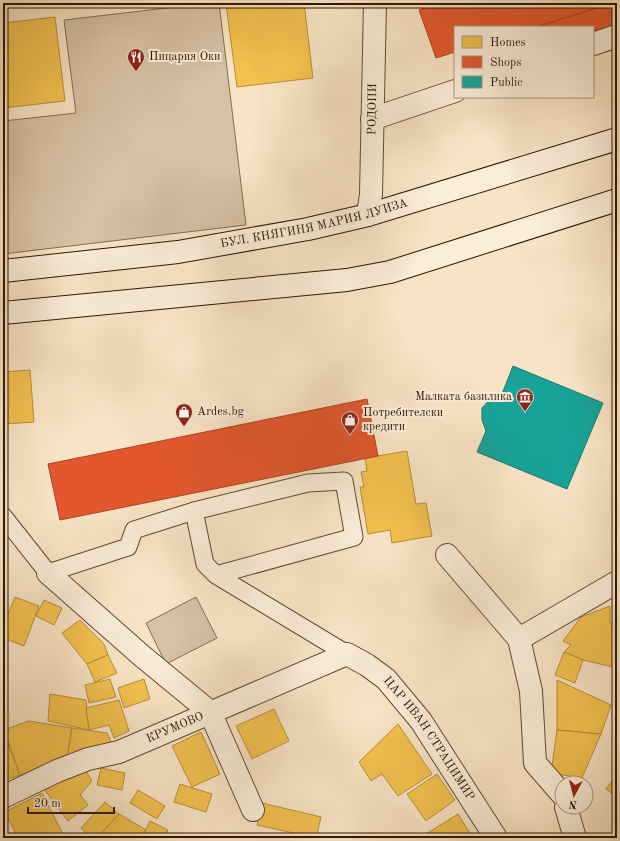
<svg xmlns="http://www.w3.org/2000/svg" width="620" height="841" font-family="'Old Standard TT',serif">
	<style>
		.green { fill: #d6c1a4; stroke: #826c52 }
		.homes { fill: #f2c14e; stroke: #b78e37 }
		.shops { fill: #e4572e; stroke: #ad4420 }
		.public { fill: #17a398; stroke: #1e796a }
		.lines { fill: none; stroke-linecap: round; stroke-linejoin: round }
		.service-casing { stroke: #604a31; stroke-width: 19 }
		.pedestrian-casing { stroke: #604a31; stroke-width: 24 }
		.minor-casing { stroke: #604a31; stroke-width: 24 }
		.secondary-casing { stroke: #2e1600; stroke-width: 24 }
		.service { stroke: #faedd9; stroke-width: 17 }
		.pedestrian { stroke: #faedd9; stroke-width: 22 }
		.minor { stroke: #faedd9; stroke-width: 22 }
		.secondary { stroke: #faedd9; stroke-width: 22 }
		.labels { text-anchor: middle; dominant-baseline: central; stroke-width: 4; stroke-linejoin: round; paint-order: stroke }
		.poi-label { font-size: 12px; fill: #2e1600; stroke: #faedd9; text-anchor: start }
		.street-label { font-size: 12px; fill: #2e1600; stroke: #faedd9 }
	</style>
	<rect width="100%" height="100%" fill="#f8e4c5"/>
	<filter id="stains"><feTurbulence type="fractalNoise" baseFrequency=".005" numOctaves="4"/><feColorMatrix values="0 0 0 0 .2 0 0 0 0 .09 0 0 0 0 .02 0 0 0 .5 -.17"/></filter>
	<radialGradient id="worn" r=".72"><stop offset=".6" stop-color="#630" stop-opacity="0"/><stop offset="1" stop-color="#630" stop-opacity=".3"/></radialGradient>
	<g class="green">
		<path d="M210,3H219L246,225L3,254V121L76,113L64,20Z"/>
		<path d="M196,597L217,638L166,664L146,623Z"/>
	</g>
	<g class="homes">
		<path d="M233,3H304L313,78L237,87L226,4Z"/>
		<path d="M55,17L65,101L3,108V23Z"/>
		<path d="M30,370L34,422L3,424V372Z"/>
		<path d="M407,451L416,504L426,503L432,536L392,543L390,530L368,534L360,487H364L361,472L367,471L365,458Z"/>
		<path d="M15,597L39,606L24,646L3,638V627Z"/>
		<path d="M44,600L62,608L54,625L36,616Z"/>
		<path d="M610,606V623L617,625V668L583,660L564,652L571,645L563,641L581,617Z"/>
		<path d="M80,620L104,644L108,655L87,664L62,633Z"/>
		<path d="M564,652L583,660L575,683L555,675Z"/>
		<path d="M108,655L117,673L95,682L87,664Z"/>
		<path d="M110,679L116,697L89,703L85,685Z"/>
		<path d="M144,679L150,699L124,708L118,688Z"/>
		<path d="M557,680L611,705L601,734L557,730Z"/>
		<path d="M50,694L86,700L89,730L48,721Z"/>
		<path d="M119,700L129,731L114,738L109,725L89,730L86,708Z"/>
		<path d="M274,709L289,741L252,759L236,726Z"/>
		<path d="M29,721L72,728L67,759L20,775L4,730Z"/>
		<path d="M398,724L432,774L398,796L382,774L371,781L359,762Z"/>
		<path d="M72,728L107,733L113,746L67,759Z"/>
		<path d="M3,730L20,775L3,781Z"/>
		<path d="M557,730L601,734L582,778L551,773Z"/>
		<path d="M201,732L220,774L192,787L172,746Z"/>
		<path d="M83,766L92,781L80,795L88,805L68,821L41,785Z"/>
		<path d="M101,768L125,773L122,790L97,785Z"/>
		<path d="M437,774L455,800L426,821L407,794Z"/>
		<path d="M617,775V797L606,789Z"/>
		<path d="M180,784L212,794L206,812L174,802Z"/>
		<path d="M138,790L165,806L157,819L130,803Z"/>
		<path d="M42,793L65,838H18L5,812Z"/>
		<path d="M105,802L119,814L97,838H92L81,828Z"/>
		<path d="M262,803L321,817L316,838L257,825Z"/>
		<path d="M119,814L146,830L142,838H97Z"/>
		<path d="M458,814L473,838H429L426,834Z"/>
		<path d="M150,821L168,830L164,838H142Z"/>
	</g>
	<g class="shops">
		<path d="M440,3H613L536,27H455V52L436,58L419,10Z"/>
		<path d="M613,3H617V26L593,33V27H536Z"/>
		<path d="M367,399L378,456L60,520L48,464Z"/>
	</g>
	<path class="public" d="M513,366L603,403L567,489L477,452L486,431L482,420V408L490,399L502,394Z"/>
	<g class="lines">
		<g class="service-casing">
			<g id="service">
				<path d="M3,516L48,573L128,547L134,530L194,511"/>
				<path d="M216,575L205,564L194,511L308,483L344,481L354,537L216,575L347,654"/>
			</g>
		</g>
		<g class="pedestrian-casing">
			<g id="pedestrian">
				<path d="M593,44L617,36"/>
				<path d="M372,119L455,91"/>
				<path d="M447,555L519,639L531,691L535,763L562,794"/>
				<path d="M519,639L617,582"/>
				<path d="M566,807L575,838"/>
			</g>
		</g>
		<g class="minor-casing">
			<g id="minor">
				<path id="s1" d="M368,215L371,194L375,3"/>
				<path d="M48,573L142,656L210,712L253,810"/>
				<path id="s2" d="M3,797L57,771L88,759L119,752L347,654L367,665L386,679L421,721L496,838"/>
			</g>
		</g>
		<g class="secondary-casing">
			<g id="secondary">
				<path id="s3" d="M3,271L178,252L308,229L368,215L617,139"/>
				<path d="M3,313L347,280L390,272L617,200"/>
			</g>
		</g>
		<use href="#service" class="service"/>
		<use href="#pedestrian" class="pedestrian"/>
		<use href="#minor" class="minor"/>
		<use href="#secondary" class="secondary"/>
	</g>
	<defs>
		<g id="restaurant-pin" transform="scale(0.9)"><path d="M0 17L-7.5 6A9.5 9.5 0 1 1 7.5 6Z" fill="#8f2418" stroke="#faedd9"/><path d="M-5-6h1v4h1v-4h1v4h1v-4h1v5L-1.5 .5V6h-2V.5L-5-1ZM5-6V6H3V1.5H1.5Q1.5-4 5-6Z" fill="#fff"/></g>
		<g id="museum-pin" transform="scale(0.9)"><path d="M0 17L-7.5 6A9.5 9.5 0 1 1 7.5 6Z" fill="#8f2418" stroke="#faedd9"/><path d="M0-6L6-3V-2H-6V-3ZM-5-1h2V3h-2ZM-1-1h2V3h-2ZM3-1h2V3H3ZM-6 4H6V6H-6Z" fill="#fff"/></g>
		<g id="shop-pin" transform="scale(0.9)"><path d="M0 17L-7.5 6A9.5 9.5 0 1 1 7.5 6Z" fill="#8f2418" stroke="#faedd9"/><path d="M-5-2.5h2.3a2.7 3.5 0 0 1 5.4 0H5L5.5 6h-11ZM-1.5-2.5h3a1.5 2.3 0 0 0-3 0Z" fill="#fff"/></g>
	</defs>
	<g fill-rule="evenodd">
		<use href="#restaurant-pin" x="136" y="57"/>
		<use href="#museum-pin" x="525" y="397"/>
		<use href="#shop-pin" x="184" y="412"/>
		<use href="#shop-pin" x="350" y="420"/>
	</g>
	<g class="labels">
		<g class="poi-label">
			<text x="149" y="57">Пицария Оки</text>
			<text x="512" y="397" text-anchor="end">Малката базилика</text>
			<text x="197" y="412">Ardes.bg</text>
			<text x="363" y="413">Потребителски<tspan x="363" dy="14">кредити</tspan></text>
		</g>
		<g class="street-label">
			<text stroke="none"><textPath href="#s1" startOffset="106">РОДОПИ</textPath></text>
			<text stroke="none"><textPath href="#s3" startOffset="315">БУЛ. КНЯГИНЯ МАРИЯ ЛУИЗА</textPath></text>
			<text stroke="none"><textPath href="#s2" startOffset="186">КРУМОВО</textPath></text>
			<text stroke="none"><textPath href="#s2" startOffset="493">ЦАР ИВАН СТРАЦИМИР</textPath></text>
		</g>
	</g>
	<rect width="620" height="841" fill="none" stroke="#f8e4c5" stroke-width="16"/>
	<rect x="4" y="4" width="612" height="833" fill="none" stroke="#2e1600" stroke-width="2"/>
	<rect x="8" y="8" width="604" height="825" fill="none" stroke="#2e1600"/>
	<rect x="454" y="26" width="140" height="72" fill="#faedd9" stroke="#a89782"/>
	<rect x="462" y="36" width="20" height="12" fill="#f2c14e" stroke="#a89782"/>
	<text x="490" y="46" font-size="12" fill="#2e1600">Homes</text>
	<rect x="462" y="56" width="20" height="12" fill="#e4572e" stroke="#a89782"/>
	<text x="490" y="66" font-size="12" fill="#2e1600">Shops</text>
	<rect x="462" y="76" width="20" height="12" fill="#17a398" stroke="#a89782"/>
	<text x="490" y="86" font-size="12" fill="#2e1600">Public</text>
	<g transform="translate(574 795) rotate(187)"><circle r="19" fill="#faedd9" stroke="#a89782"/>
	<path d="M0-3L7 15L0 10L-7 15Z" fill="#8f2418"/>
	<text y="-6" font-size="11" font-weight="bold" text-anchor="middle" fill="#2e1600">N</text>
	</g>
	<path d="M28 807v6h86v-6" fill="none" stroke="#2e1600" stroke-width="2"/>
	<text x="34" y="807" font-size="12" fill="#2e1600" stroke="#faedd9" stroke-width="3" paint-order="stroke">20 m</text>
	<rect width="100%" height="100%" filter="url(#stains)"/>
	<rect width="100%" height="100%" fill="url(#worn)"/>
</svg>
